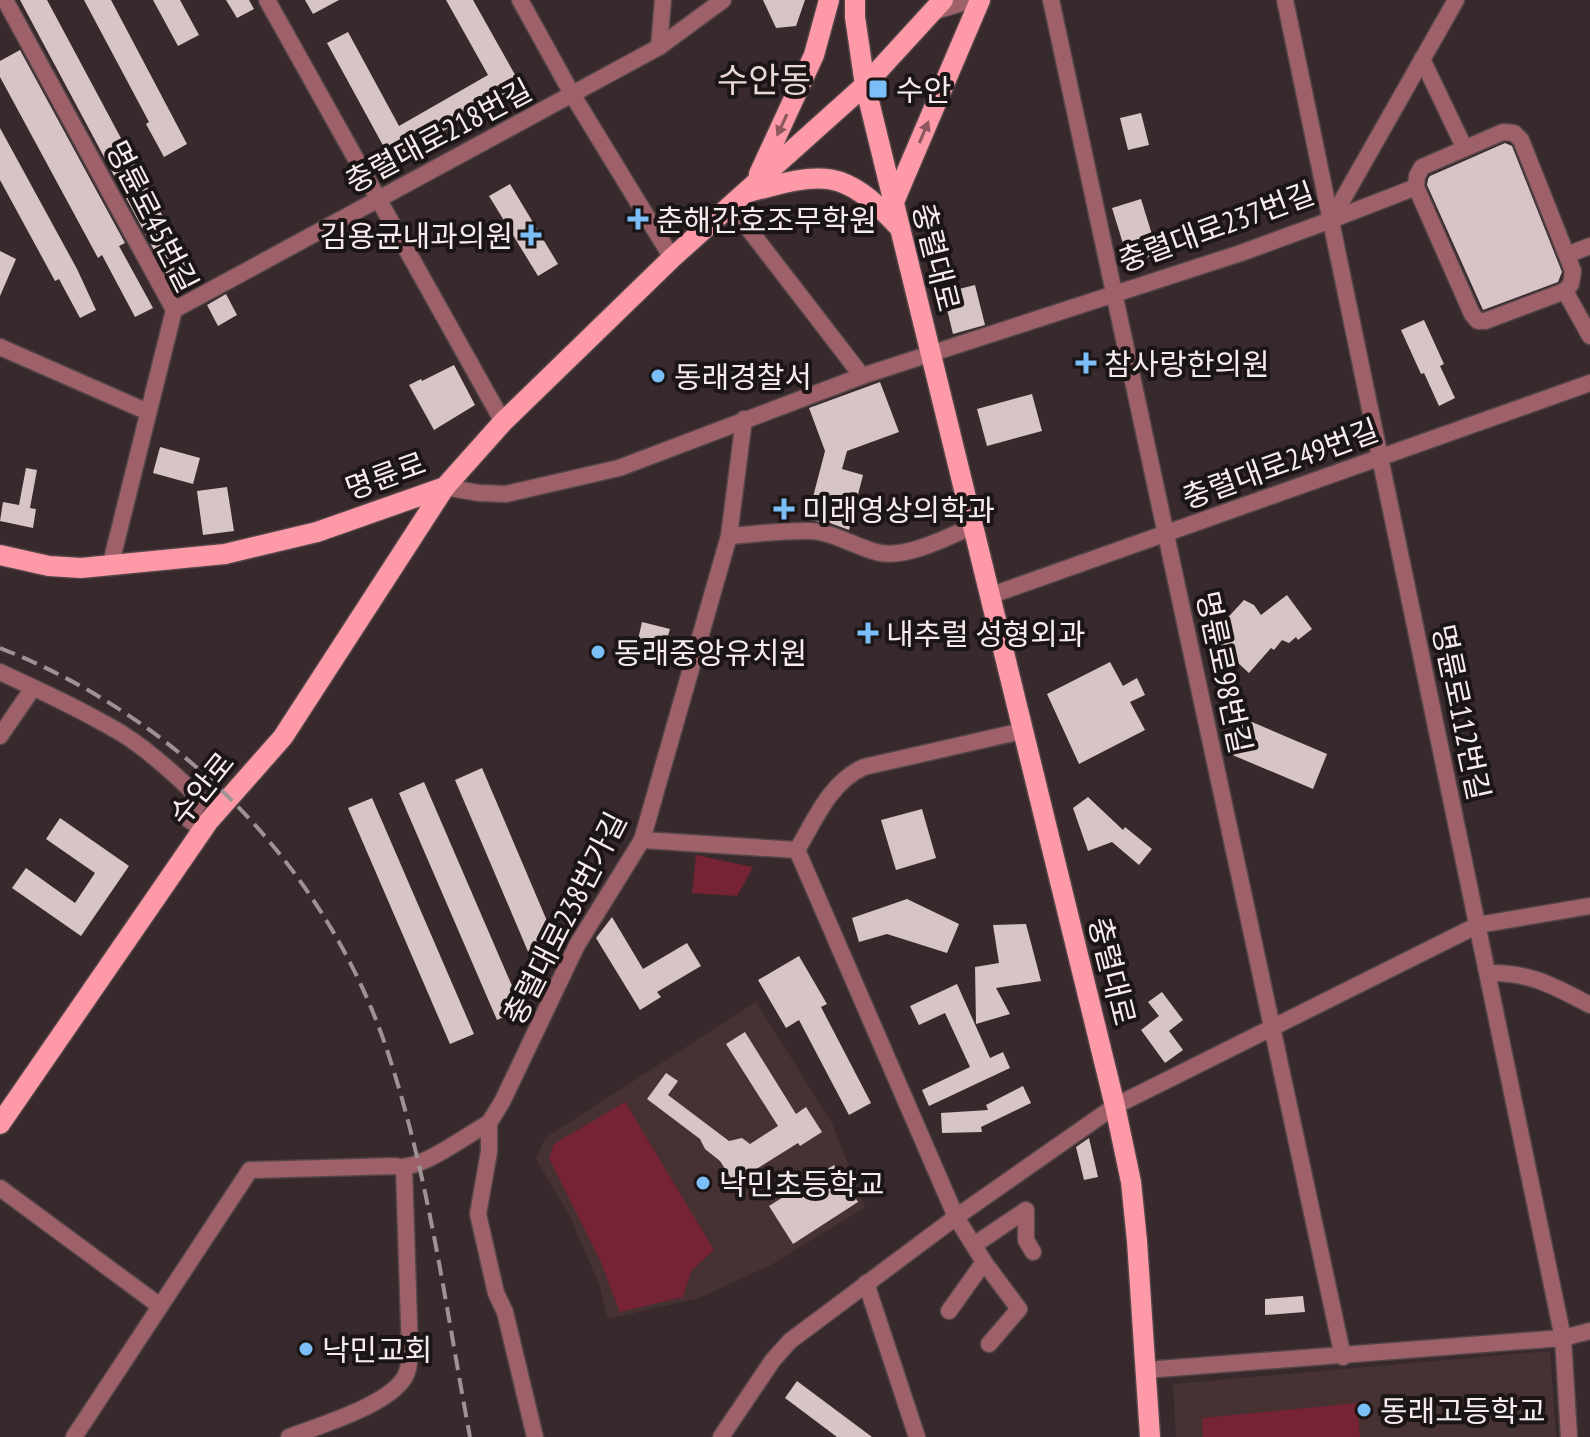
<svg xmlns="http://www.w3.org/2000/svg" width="1590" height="1437" font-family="'PT Sans Narrow','Noto Sans KR',sans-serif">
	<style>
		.built { fill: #463133 }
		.green { fill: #752335 }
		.building { fill: #d7c4c6 }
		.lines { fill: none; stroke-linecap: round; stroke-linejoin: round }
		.minor-casing { stroke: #534547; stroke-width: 19 }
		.major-casing { stroke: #534547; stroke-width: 23 }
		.minor { stroke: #9e6169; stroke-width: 16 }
		.major { stroke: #fe9aa8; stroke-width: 20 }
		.rail { stroke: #9e9294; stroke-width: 4; stroke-dasharray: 16 8; stroke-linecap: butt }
		.oneway { fill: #8c585e }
		.poi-dot { fill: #7bbef8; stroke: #1b1515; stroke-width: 3 }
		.labels { text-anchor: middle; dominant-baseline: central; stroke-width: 8; stroke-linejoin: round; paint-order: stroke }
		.poi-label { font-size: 30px; fill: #f6eced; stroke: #1b1515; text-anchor: start }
		.street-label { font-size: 30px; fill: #f6eced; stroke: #1b1515 }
		.quarter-label { font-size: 34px; fill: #e9d6d8; stroke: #1b1515 }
	</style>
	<rect width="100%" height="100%" fill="#382a2c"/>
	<g class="built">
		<path d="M756,1002L832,1123L865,1207L771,1265L699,1298L608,1319L600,1287L570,1216L536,1159L545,1138Z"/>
		<path d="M1550,1351L1556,1437H1176L1173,1384Z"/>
	</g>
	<g class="green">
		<path d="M696,855L753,867L737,896L692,893Z"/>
		<path d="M625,1102L714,1250L691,1271L683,1297L620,1312L600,1260L549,1158L554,1144Z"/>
		<path d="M1357,1403L1360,1437H1203L1202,1418Z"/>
	</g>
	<g class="building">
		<path d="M20,0H47L199,284L178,295Z"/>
		<path d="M84,0H111L187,144L164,157L146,124L149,122Z"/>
		<path d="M153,0H180L199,35L178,46Z"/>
		<path d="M226,0H249L254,9L237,18Z"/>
		<path d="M305,0H339L313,14Z"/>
		<path d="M446,0H473L522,87L391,160L327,43L348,32L399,126L488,75Z"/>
		<path d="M763,0H805L796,26L776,28Z"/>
		<path d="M20,50L125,243L119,246L153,308L135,317L102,255L98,258L0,77V61Z"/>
		<path d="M1141,113L1149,145L1128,150L1120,118Z"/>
		<path d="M0,128L77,269L96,310L80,318L59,279L55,281L0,180Z"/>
		<path d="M1505,143L1512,146L1562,272L1558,282L1483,310L1427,185L1428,179L1430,176Z"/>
		<path d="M510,184L558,264L538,276L489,196Z"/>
		<path d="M1141,199L1158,254L1129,263L1112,208Z"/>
		<path d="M0,251L16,259L0,296Z"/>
		<path d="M975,285L985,325L953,334L943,293Z"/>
		<path d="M226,294L237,315L218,326L207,305Z"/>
		<path d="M1424,320L1444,364L1440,366L1455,398L1439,406L1424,373L1421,374L1401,330Z"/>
		<path d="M454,365L475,405L434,430L409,385L421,379L422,381Z"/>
		<path d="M880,382L899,432L847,451L842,469L863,475L849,530L830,523L807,520L825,451L809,408Z"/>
		<path d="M1032,394L1042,431L987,446L977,409Z"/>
		<path d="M160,447L200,458L193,484L153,473Z"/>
		<path d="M26,468L37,470L30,508L36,509L33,528L0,521L3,502L19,505Z"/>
		<path d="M227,487L234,531L203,535L197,491Z"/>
		<path d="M1287,595L1312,629L1298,640L1296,637L1289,643L1282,640L1274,650L1271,648L1249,673L1226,652L1219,647L1217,649L1207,640L1244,600L1254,605L1261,615Z"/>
		<path d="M642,622L670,629L666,642L677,645L673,662L635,653Z"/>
		<path d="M1110,662L1123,686L1137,678L1145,695L1130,702L1145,730L1079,764L1047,694Z"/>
		<path d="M1245,719L1327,754L1313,789L1230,754Z"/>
		<path d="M482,768L556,942L529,954L455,780Z"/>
		<path d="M424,782L522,1009L497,1020L399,793Z"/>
		<path d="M1088,797L1123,830L1125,827L1152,849L1139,865L1112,842L1088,851L1073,808Z"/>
		<path d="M372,798L474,1034L450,1044L348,808Z"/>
		<path d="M922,809L936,858L896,870L881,820Z"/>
		<path d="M60,818L129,866L81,936L12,888L26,868L75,903L95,873L46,839Z"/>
		<path d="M907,899L959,924L947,953L887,934L859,942L852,918Z"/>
		<path d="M612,917L643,969L687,943L701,966L657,992L661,997L640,1010L596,938Z"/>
		<path d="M1026,924L1041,981L996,988L1010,1014L976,1024L975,967L999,963L993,925Z"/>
		<path d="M799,956L827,1004L821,1007L871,1103L849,1115L799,1020L786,1028L758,980Z"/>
		<path d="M957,984L990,1058L1003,1052L1010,1068L929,1106L922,1090L970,1067L945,1013L919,1025L910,1006Z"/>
		<path d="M1162,992L1183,1020L1169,1031L1183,1050L1165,1063L1141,1030L1159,1016L1148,1002Z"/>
		<path d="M745,1032L796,1114L806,1107L822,1132L800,1146L798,1143L734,1183L720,1161L705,1149L700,1139L647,1099L666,1073L678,1081L668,1095L729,1141L742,1138L750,1144L778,1126L726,1044Z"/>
		<path d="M1023,1086L1031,1103L981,1127L982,1132L942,1133L941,1113L988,1110L986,1105Z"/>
		<path d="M1089,1138L1098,1177L1084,1180L1076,1147Z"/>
		<path d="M834,1165L858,1202L793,1244L769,1206Z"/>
		<path d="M1303,1296L1305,1312L1265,1315V1299Z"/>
		<path d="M797,1381L872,1437H837L785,1398Z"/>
	</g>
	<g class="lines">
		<g class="minor-casing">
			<g id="minor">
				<path d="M5,0L174,310L110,567"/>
				<path d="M267,0L503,422"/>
				<path d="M520,0L572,94L672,258"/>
				<path d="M1051,0L1343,1357"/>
				<path d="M1285,0L1563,1338L1569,1437"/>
				<path d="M932,12L972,0"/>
				<path d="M659,47L663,0"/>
				<path d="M1422,59L1464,147"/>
				<path d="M1503,132L1514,133L1521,140L1573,271L1571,284L1565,291L1485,321H1478L1472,314L1416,187L1417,176L1422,167Z"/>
				<path d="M731,206L862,376"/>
				<path d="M1331,220L1416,187"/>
				<path d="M1567,255L1590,246"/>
				<path d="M1565,291L1590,336"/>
				<path d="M174,310L659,47L723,0"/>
				<path d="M0,347L148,412"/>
				<path d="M445,487L479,493L506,494L619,468L862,376L1241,253L1331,220L1456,0"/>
				<path d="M729,536C756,534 784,530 810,531C833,532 854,546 876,552C903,560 946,538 971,527"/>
				<path d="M989,596L1590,383"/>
				<path d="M0,672C41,691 82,710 121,733C150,751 177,776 201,800L188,819L203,829"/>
				<path d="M0,736L33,688"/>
				<path d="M642,840L797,850C815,820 830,782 864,767L1022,731"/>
				<path d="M797,850L956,1217L984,1262L1019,1309L989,1344"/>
				<path d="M1488,973C1530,972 1554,986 1590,1005"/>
				<path d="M0,1188L160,1306"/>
				<path d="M974,1245L1026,1210V1240L1033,1252"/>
				<path d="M866,1283L917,1437"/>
				<path d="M949,1311L984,1262"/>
				<path d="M1145,1370L1563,1338L1590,1331"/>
				<path d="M74,1437L250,1170L395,1166C418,1173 466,1135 489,1123"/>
				<path d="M289,1437C318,1426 397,1403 407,1372C409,1367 409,1359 410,1354L404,1168"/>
				<path d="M535,1437L505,1312L496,1293L478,1214L489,1152V1123L502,1102L577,945L642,840L729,536L744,419"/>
				<path d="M721,1437L773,1360L790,1341L956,1217L1115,1106L1478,925L1590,906"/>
			</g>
		</g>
		<g class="major-casing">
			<g id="major">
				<path d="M855,0V17L865,85L1115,1106L1131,1182L1137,1241L1150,1437"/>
				<path d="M759,174L814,55L829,0"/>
				<path d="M749,192C823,172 842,167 898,226"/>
				<path d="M893,204L980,0"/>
				<path d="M0,555L49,566L81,568L225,554L317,532L445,487L503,422L672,258L865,85L943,0"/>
				<path d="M0,1124L208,822L283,737L445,487"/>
			</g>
		</g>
		<use href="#minor" class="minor"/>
		<use href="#major" class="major"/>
		<path class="rail" d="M0,648C181,719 327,868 388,1053C429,1177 446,1309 470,1437"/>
	</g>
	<defs><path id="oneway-solid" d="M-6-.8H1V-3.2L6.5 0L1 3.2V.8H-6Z" transform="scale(2)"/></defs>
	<g class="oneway">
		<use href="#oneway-solid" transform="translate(782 125) rotate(115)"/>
		<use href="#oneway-solid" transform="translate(924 132) rotate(-67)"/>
	</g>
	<g class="poi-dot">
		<rect x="868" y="79" width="20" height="20" rx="4"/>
		<path d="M634 207h8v8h8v8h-8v8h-8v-8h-8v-8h8z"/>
		<path d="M527 223h8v8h8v8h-8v8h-8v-8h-8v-8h8z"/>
		<path d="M1082 351h8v8h8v8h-8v8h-8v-8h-8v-8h8z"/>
		<circle cx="658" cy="376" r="8"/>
		<path d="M780 497h8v8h8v8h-8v8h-8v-8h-8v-8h8z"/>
		<path d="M864 621h8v8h8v8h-8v8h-8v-8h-8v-8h8z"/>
		<circle cx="598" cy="652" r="8"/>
		<circle cx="703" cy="1183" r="8"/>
		<circle cx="306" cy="1349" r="8"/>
		<circle cx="1364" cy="1410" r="8"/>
	</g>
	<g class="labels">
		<g class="poi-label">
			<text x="896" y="89">수안</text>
			<text x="656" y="219">춘해간호조무학원</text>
			<text x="513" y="235" text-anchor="end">김용균내과의원</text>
			<text x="1104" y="363">참사랑한의원</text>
			<text x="674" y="376">동래경찰서</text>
			<text x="802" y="509">미래영상의학과</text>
			<text x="886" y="633">내추럴 성형외과</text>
			<text x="614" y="652">동래중앙유치원</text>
			<text x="719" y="1183">낙민초등학교</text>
			<text x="322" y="1349">낙민교회</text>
			<text x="1380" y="1410">동래고등학교</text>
		</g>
		<g class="street-label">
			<text transform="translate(438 135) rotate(-28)">충렬대로218번길</text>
			<text transform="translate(153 216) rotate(63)">명륜로45번길</text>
			<text transform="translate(1216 226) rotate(-20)">충렬대로237번길</text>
			<text transform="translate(937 257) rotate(76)">충렬대로</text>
			<text transform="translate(1280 463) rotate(-20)">충렬대로249번길</text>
			<text transform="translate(385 475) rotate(-20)">명륜로</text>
			<text transform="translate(1225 672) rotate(78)">명륜로98번길</text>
			<text transform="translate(1462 712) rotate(78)">명륜로112번길</text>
			<text transform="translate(201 788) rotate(-51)">수안로</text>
			<text transform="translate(564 918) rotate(-63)">충렬대로238번가길</text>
			<text transform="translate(1113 971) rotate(76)">충렬대로</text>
		</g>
		<g class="quarter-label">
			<text x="764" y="79">수안동</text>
		</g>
	</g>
</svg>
